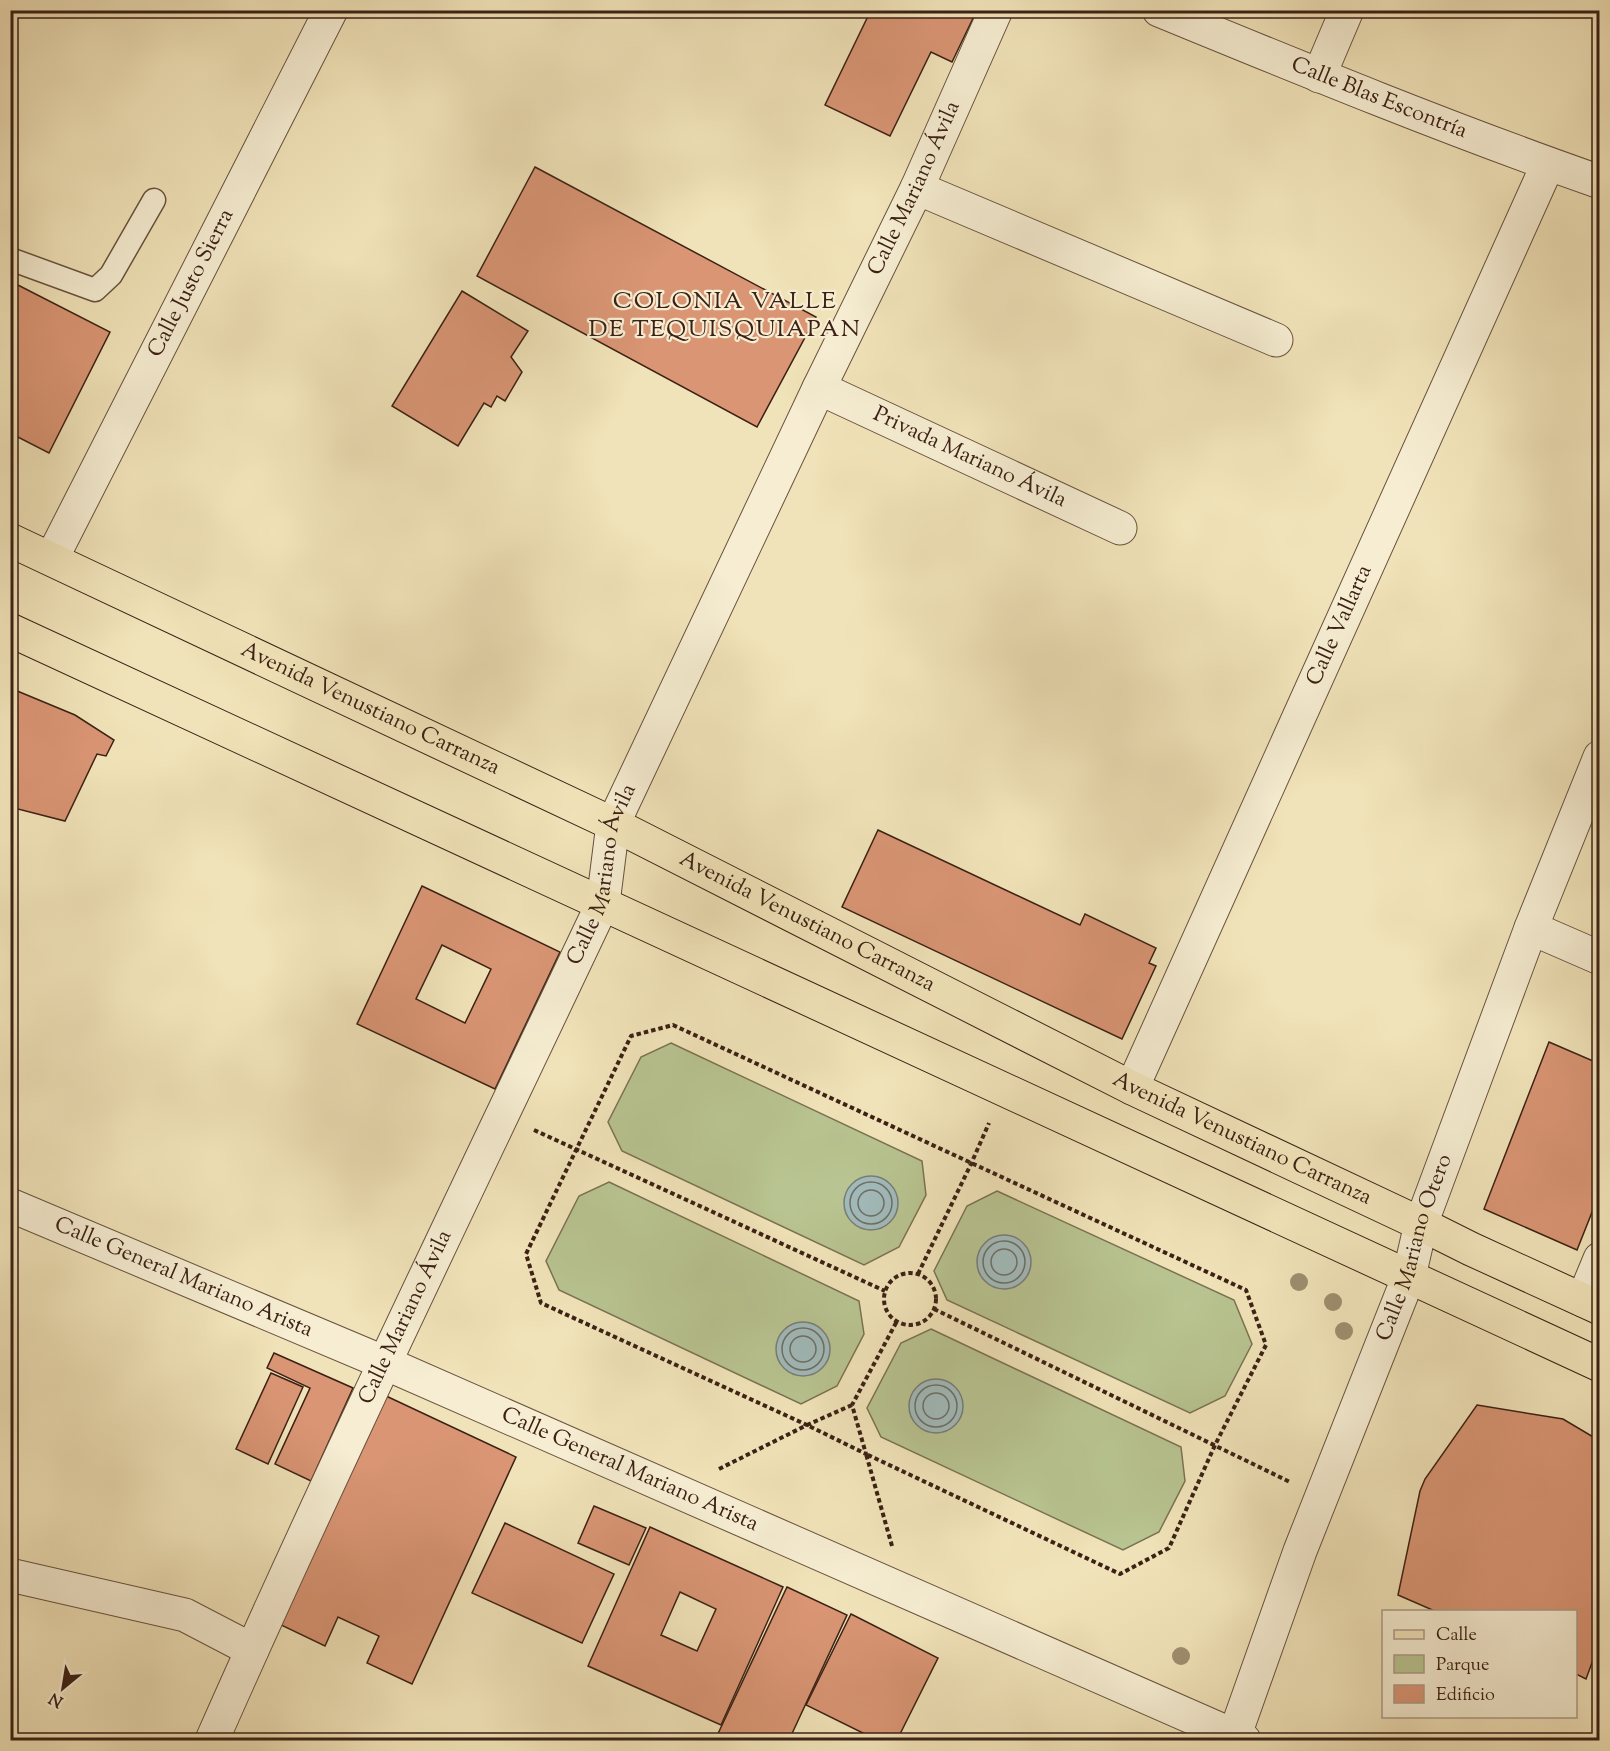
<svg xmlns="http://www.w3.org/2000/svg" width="1610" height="1751" font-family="'Sorts Mill Goudy',serif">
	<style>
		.green { fill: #b8c491; stroke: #7a7253; stroke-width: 1.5 }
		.water { fill: #a1bbbb; stroke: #787d79; stroke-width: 1.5 }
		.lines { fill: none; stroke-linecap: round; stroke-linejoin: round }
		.shore { stroke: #6e6e68; stroke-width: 1.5 }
		.building { fill: #d99574; stroke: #3b2115; stroke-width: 1.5; fill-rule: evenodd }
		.lane-casing { stroke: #68523e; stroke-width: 25 }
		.street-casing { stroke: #68523e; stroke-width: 35 }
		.primary-casing { stroke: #3b2115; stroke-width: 35 }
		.path { stroke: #3b2115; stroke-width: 4; stroke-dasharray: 4.5 3; stroke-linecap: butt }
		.lane { stroke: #f6edd2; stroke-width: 22 }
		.street { stroke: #f6edd2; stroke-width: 33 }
		.primary { stroke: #f1e3b9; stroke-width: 33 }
		.tree { fill: #9e8f70 }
		.labels { text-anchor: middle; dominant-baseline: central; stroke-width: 4.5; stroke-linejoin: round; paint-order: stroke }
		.street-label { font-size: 22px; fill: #3b2115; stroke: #f6edd2 }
		.neighbourhood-label { font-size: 24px; letter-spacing: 1.5px; fill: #3b2115; stroke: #f6edd2 }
	</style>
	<rect width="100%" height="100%" fill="#f1e3b9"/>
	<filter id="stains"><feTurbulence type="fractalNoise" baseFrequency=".00333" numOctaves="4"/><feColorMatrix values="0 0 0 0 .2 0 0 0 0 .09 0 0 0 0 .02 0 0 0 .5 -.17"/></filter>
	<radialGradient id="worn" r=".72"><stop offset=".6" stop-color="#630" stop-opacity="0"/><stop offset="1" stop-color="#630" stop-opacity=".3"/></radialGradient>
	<g class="green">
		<path d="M671,1043L922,1161L926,1195L899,1247L864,1265L622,1151L608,1122L641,1057Z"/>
		<path d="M609,1182L859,1301L864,1334L837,1386L801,1404L559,1290L546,1261L579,1196Z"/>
		<path d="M997,1191L1234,1300L1252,1344L1225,1396L1190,1413L947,1300L934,1271L967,1206Z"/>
		<path d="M931,1329L1181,1447L1185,1481L1159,1532L1123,1550L881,1437L867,1408L901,1343Z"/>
	</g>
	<g class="water">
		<circle cx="871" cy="1203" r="27"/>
		<circle cx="1004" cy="1262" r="27"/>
		<circle cx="803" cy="1349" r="27"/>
		<circle cx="936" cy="1406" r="27"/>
	</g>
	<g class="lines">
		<g class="shore">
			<circle cx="871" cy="1203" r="21"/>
			<circle cx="871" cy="1203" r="13"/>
			<circle cx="1004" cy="1262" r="21"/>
			<circle cx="1004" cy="1262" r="13"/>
			<circle cx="803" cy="1349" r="21"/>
			<circle cx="803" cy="1349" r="13"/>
			<circle cx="936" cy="1406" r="21"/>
			<circle cx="936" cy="1406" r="13"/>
		</g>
	</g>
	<g class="building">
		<path d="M867,10H977L952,62L931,52L890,136L825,105L870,12Z"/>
		<path d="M535,167L816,317L757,427L477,276Z"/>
		<path d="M12,282L110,332L49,453L10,433V286Z"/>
		<path d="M462,291L528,331L511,357L522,372L505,401L497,396L491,407L484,403L458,446L392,406Z"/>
		<path d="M10,688L75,715L114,740L106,756L97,754L65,821L10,807Z"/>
		<path d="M878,830L1080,925L1085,914L1156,948L1149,963L1156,966L1122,1039L842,907Z"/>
		<path d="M422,886L560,952L495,1089L357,1024ZM442,945L491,969L465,1023L416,999Z"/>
		<path d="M1549,1042L1600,1064V1192L1577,1250L1484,1209Z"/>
		<path d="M274,1353L353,1388L311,1481L275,1464L310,1388L267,1368Z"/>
		<path d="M271,1373L303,1387L268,1464L236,1449Z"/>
		<path d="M384,1395L516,1457L412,1684L367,1663L379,1636L338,1617L325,1646L279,1624Z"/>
		<path d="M1477,1405L1563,1419L1600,1441V1641L1586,1679L1576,1674V1612H1437L1398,1595L1420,1491L1425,1479Z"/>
		<path d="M594,1506L646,1528L629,1565L578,1543Z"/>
		<path d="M505,1523L614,1574L582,1643L472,1593Z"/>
		<path d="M650,1527L783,1587L721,1725L588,1666ZM680,1592L716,1609L697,1651L661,1635Z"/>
		<path d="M787,1587L847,1615L789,1740H769L766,1739L765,1740H715Z"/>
		<path d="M851,1614L938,1658L897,1740H877L806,1705Z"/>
	</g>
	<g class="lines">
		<g class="lane-casing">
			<path id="lane" d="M10,259L95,290L111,275L154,200"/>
		</g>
		<g class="street-casing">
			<g id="street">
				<path id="s1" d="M1159,10C1305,70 1451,130 1600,182"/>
				<path d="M1319,76L1347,10"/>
				<path d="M917,188L1276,340"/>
				<path id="s2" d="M819,388L1120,528"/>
				<path id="s3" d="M52,558L331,10"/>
				<path d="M1531,928L1600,958"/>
				<path id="s4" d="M1132,1088L1548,164"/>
				<path id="s5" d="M10,1205L385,1363L1244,1740"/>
				<path d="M1583,1300L1600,1259"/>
				<path d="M10,1575L185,1615L252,1650"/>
				<path id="s6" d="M212,1740C336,1459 471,1182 603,903L613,824L819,388L917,188L996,10"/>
				<path id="s7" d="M1233,1740L1300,1551L1409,1276L1421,1224L1531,928L1600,757"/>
			</g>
		</g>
		<g class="primary-casing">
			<g id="primary">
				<path id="s8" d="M10,540L613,824L1132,1088L1421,1224L1471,1249L1600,1308"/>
				<path d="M10,630L1600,1365"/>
			</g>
		</g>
		<g class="path">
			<path d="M534,1130L885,1291"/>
			<circle cx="910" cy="1299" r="26"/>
			<path d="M918,1274L971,1164L989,1123"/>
			<path d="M934,1309L1290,1482"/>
			<path d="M852,1405L807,1425L866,1454L852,1405L897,1321"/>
			<path d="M719,1469L807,1425L541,1303L526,1254L631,1036L673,1025L1246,1290L1266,1345L1215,1445L1169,1548L1120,1574L866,1454L892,1546"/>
		</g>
		<use href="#lane" class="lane"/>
		<use href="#street" class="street"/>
		<use href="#primary" class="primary"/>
	</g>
	<g class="tree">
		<circle cx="1299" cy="1282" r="9"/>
		<circle cx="1333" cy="1302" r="9"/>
		<circle cx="1344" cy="1331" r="9"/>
		<circle cx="1181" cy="1656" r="9"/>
	</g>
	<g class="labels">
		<g class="street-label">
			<text stroke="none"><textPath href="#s1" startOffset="237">Calle Blas Escontría</textPath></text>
			<text stroke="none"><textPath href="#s6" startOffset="1707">Calle Mariano Ávila</textPath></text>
			<text stroke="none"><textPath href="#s3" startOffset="308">Calle Justo Sierra</textPath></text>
			<text stroke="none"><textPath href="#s2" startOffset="166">Privada Mariano Ávila</textPath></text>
			<text stroke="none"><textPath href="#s4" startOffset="507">Calle Vallarta</textPath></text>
			<text stroke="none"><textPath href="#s8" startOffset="398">Avenida Venustiano Carranza</textPath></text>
			<text stroke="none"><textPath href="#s6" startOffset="951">Calle Mariano Ávila</textPath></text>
			<text stroke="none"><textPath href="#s8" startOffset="884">Avenida Venustiano Carranza</textPath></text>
			<text stroke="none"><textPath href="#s8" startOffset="1370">Avenida Venustiano Carranza</textPath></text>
			<text stroke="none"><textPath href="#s7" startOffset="525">Calle Mariano Otero</textPath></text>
			<text stroke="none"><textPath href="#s5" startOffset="188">Calle General Mariano Arista</textPath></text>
			<text stroke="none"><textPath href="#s6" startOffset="465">Calle Mariano Ávila</textPath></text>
			<text stroke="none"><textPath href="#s5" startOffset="674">Calle General Mariano Arista</textPath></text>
		</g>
		<g class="neighbourhood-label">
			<text x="725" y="302">COLONIA VALLE<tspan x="725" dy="28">DE TEQUISQUIAPAN</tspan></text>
		</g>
	</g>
	<rect width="1610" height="1751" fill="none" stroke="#f1e3b9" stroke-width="36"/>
	<rect x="12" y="12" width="1586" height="1727" fill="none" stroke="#3b2115" stroke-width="3"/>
	<rect x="18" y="18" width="1574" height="1715" fill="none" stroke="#3b2115" stroke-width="1.5"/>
	<rect x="1382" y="1610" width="195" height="108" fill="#f6edd2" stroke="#ab9b86" stroke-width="1.5"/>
	<rect x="1394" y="1630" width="30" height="9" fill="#f1e3b9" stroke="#ab9b86" stroke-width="1.5"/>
	<text x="1436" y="1640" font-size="18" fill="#3b2115">Calle</text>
	<rect x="1394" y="1655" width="30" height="18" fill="#b8c491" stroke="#ab9b86" stroke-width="1.5"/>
	<text x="1436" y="1670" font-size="18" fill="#3b2115">Parque</text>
	<rect x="1394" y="1685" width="30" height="18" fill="#d99574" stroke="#ab9b86" stroke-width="1.5"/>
	<text x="1436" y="1700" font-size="18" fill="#3b2115">Edificio</text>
	<g transform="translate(63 1688) rotate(210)" stroke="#f6edd2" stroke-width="4.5" paint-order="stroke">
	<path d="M0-4.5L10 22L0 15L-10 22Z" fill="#3b2115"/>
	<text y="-9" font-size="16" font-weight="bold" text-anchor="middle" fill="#3b2115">N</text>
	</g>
	<rect width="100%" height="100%" filter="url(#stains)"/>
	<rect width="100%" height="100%" fill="url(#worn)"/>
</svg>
